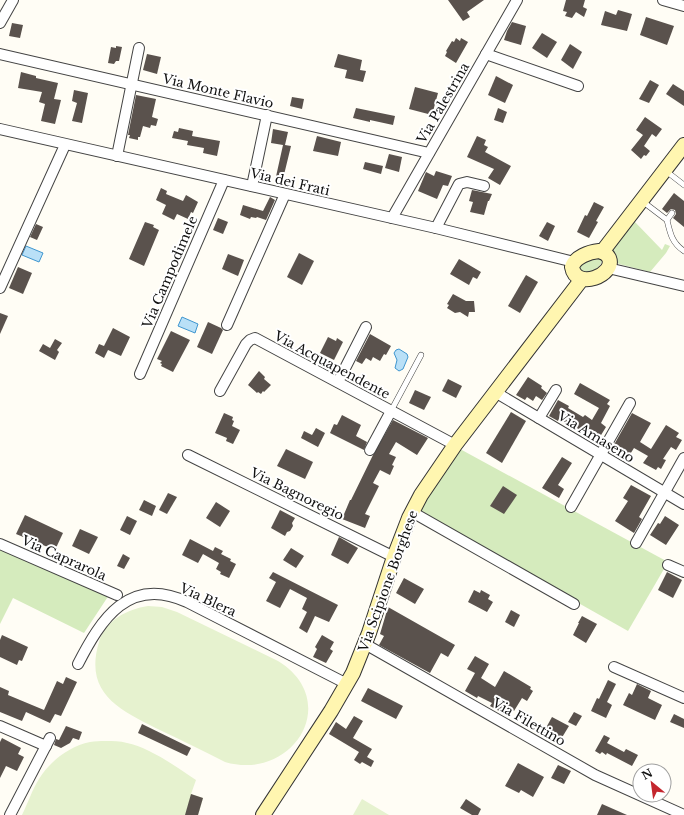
<svg xmlns="http://www.w3.org/2000/svg" width="684" height="815" font-family="'Libre Baskerville',serif">
	<style>
		.green { fill: #d5ebbd }
		.pitch { fill: #e6f2cf }
		.water { fill: #b9e0f7; stroke: #3f96cf }
		.building { fill: #5a524d }
		.lines { fill: none; stroke-linecap: round; stroke-linejoin: round }
		.lane-casing { stroke: #444; stroke-width: 6 }
		.street-casing { stroke: #444; stroke-width: 12 }
		.secondary-casing { stroke: #333; stroke-width: 16 }
		.lane { stroke: #fff; stroke-width: 5 }
		.street { stroke: #fff; stroke-width: 10 }
		.secondary { stroke: #fff6b0; stroke-width: 14 }
		.labels { text-anchor: middle; dominant-baseline: central; stroke-width: 4; stroke-linejoin: round; paint-order: stroke }
		.street-label { font-size: 13px; fill: #111; stroke: #fff }
	</style>
	<rect width="100%" height="100%" fill="#fffdf5"/>
	<g class="green">
		<path d="M634,221L662,250L665,244L670,246L666,253L650,272L619,264L614,260L612,250Z"/>
		<path d="M598,257L602,261C599,270 591,272 583,274L579,267C584,260 591,259 598,257Z"/>
		<path d="M460,449L668,562L628,631L417,512Z"/>
		<path d="M0,547L109,595L84,633L13,598L0,624Z"/>
	</g>
	<g class="pitch">
		<path d="M148,606L162,607L177,612L278,661C343,701 293,782 225,762C204,751 183,741 162,731C122,711 83,695 99,642C105,621 127,609 148,606Z"/>
		<path d="M105,741C113,741 120,741 127,743C149,747 178,768 196,780L191,794L203,798L198,815H22C28,803 32,790 39,779C50,761 70,746 90,742C95,741 100,741 105,741Z"/>
		<path d="M362,799L389,815H353Z"/>
	</g>
	<g class="water">
		<path d="M26,246L43,253L39,262L22,255Z"/>
		<path d="M182,317L198,324L195,333L178,326Z"/>
		<path d="M399,349L407,354L408,357L403,369L399,371L395,368L397,360L394,353L396,350Z"/>
	</g>
	<g class="building">
		<path d="M448,0H484L467,12L470,17L463,21Z"/>
		<path d="M566,0H585L583,7L587,9L584,17L576,12L572,18L565,16L567,12L563,11Z"/>
		<path d="M618,10L632,14L627,31L601,25L605,11L616,15Z"/>
		<path d="M646,17L674,26L667,45L640,35Z"/>
		<path d="M512,22L526,26L521,45L504,40L507,31Z"/>
		<path d="M12,23L23,25L20,38L9,36Z"/>
		<path d="M542,33L557,42L547,58L532,48Z"/>
		<path d="M456,38L460,41L461,38L468,42L456,63L445,56L447,52L446,51L452,41L454,42Z"/>
		<path d="M570,44L582,52L573,69L561,60Z"/>
		<path d="M116,46L122,47L119,61H116L114,64L108,63L111,47L116,48Z"/>
		<path d="M147,54L161,57L157,74L143,70Z"/>
		<path d="M338,54L362,60L360,70L366,71L363,82L345,78L347,70L334,67Z"/>
		<path d="M21,72L36,76V78L58,83L54,99L61,100L55,124L41,121L45,104L39,102L42,92L18,88Z"/>
		<path d="M496,76L513,85L505,103L488,95Z"/>
		<path d="M650,80L659,85L649,103L639,99Z"/>
		<path d="M673,84L684,91V106L666,94Z"/>
		<path d="M415,87L438,93L432,115L409,109Z"/>
		<path d="M74,90L88,93L82,123L72,121L77,103L72,101Z"/>
		<path d="M136,95L156,99L152,117L158,119L156,126L151,125L150,128L143,126L140,137H138V140L129,138L130,135H128Z"/>
		<path d="M292,97L304,99L302,109L290,106Z"/>
		<path d="M356,108L395,116L393,125L370,120V122L353,118Z"/>
		<path d="M498,108L507,112L503,123L494,120Z"/>
		<path d="M645,117L662,129L656,137L652,134L644,146L650,151L646,156L644,155L641,159L631,150L643,135L636,130Z"/>
		<path d="M179,128L193,131L192,136L220,141L217,156L203,153L204,148L187,145L188,141L172,138L174,131L178,132Z"/>
		<path d="M273,129L288,132L285,145L291,146L282,183L275,181L283,145L271,143Z"/>
		<path d="M317,136L341,142L338,156L313,151Z"/>
		<path d="M477,136L486,140L484,145L488,147L485,152L511,166L500,185L488,178L494,169L467,157Z"/>
		<path d="M389,154L402,157L399,172L385,168Z"/>
		<path d="M365,162L383,166L381,174L363,169Z"/>
		<path d="M436,171L452,176L448,186L443,185L437,199L418,191L426,172L434,176Z"/>
		<path d="M161,188L167,191L166,194L183,201L186,195L198,202L193,213L191,212L188,219L177,214L174,220L162,214L166,205L156,200Z"/>
		<path d="M472,190L492,194L489,201H488L484,215L470,212L473,202L469,201Z"/>
		<path d="M674,193L684,201V227L673,218L676,214L675,210L671,209L667,213L662,209Z"/>
		<path d="M270,197L275,200L266,220L257,217L256,218L251,217L250,219L240,215L243,205L263,211Z"/>
		<path d="M594,202L604,207L596,221L598,222L589,238L577,232L585,215L587,216Z"/>
		<path d="M218,218L228,222L223,234L213,230Z"/>
		<path d="M145,222L154,225L153,227L159,230L144,266L129,259Z"/>
		<path d="M547,222L555,226L548,241L539,236Z"/>
		<path d="M36,224L43,227L37,240L30,237Z"/>
		<path d="M299,253L314,261L302,285L287,277Z"/>
		<path d="M228,254L244,260L238,276L222,269Z"/>
		<path d="M459,259L481,272L477,279L473,277L469,285L450,274Z"/>
		<path d="M18,267L32,273L23,294L9,288Z"/>
		<path d="M526,275L538,282L520,313L508,306Z"/>
		<path d="M453,294L466,301H474L475,312H469L468,317L460,312L455,313L447,308L449,305L447,304Z"/>
		<path d="M0,313L8,316L0,334Z"/>
		<path d="M208,322L221,328L223,330L212,354L197,347Z"/>
		<path d="M113,328L130,337L121,356L108,350L104,358L95,353L99,344L104,346Z"/>
		<path d="M171,331L190,340L173,372L161,366L162,364L160,363L162,361L157,359Z"/>
		<path d="M370,334L391,346L386,355L384,354L380,361L373,357L371,361L366,358L362,364L356,361Z"/>
		<path d="M328,337L336,341L337,338L343,342L334,360L320,353Z"/>
		<path d="M55,339L62,343L57,350L59,352L55,360L39,351L43,344L50,348Z"/>
		<path d="M259,371L265,377L264,379L271,385L264,392L263,391L261,394L258,392L257,393L248,385Z"/>
		<path d="M528,377L542,386L541,388L547,393L542,400L536,396L533,401L527,397L525,400L516,395Z"/>
		<path d="M448,379L462,386L456,398L442,391Z"/>
		<path d="M580,383L610,400L607,404L610,406L601,423L606,427L598,440L582,431L581,432L559,419L558,421L549,416L558,400L569,406L568,408L583,417L585,415L592,420L599,408L574,394Z"/>
		<path d="M415,390L431,397L424,410L409,403Z"/>
		<path d="M511,412L526,421L502,463L486,453Z"/>
		<path d="M224,413L233,417L232,420L234,421L232,426L240,430L233,444L226,441L227,438L215,433Z"/>
		<path d="M632,413L651,423L640,442L651,449L666,425L679,433L676,437L682,440L676,450L671,447L663,459L666,460L661,469L658,467L656,470L643,463L648,456L634,448L627,459L611,450Z"/>
		<path d="M342,415L361,425L356,436L367,442L364,450L330,433L334,424L337,425Z"/>
		<path d="M393,420L428,438L417,455L396,442L389,454L396,457L392,465L394,466L390,475L380,470L373,483L379,486L365,514L370,516L365,528L342,519L350,500H351L373,455Z"/>
		<path d="M316,428L325,433L318,447L301,438L304,431L312,435Z"/>
		<path d="M286,449L313,462L305,479L277,466Z"/>
		<path d="M562,457L572,463L558,485L564,489L559,498L542,488Z"/>
		<path d="M631,485L651,496L639,517L642,519L634,533L615,521L628,501L623,498Z"/>
		<path d="M503,486L517,495L504,514L490,506Z"/>
		<path d="M168,493L177,497L167,514L159,510Z"/>
		<path d="M144,500L156,506L152,516L139,510Z"/>
		<path d="M216,502L230,511L220,527L206,518Z"/>
		<path d="M280,510L295,518L292,523L293,526L290,531L287,532L285,536L271,528Z"/>
		<path d="M25,515L63,533L55,550L16,534Z"/>
		<path d="M127,516L137,521L130,535L120,530Z"/>
		<path d="M665,516L679,525L666,545L650,535L658,523L660,524Z"/>
		<path d="M80,529L98,537L89,554L72,546Z"/>
		<path d="M339,537L358,548L348,564L331,555Z"/>
		<path d="M190,539L213,551L215,547L223,551L221,554L231,559L230,561L236,564L229,578L220,574L221,572L216,569L219,563L203,554L198,563L182,555Z"/>
		<path d="M291,548L304,556L296,568L283,560Z"/>
		<path d="M123,554L130,558L124,569L117,566Z"/>
		<path d="M273,572L338,605L329,622L315,616L307,633L299,628L307,612L302,609L307,598L290,589L280,608L266,601L276,582L269,578Z"/>
		<path d="M667,572L682,580L673,598L658,590Z"/>
		<path d="M404,578L424,589L415,604L396,593Z"/>
		<path d="M474,590L480,593L481,590L490,595L488,599L493,602L487,612L468,602Z"/>
		<path d="M388,607L455,645L448,657L441,653L430,673L379,645L384,636L380,634Z"/>
		<path d="M511,610L520,615L514,627L505,622Z"/>
		<path d="M582,616L597,624L586,643L573,635L579,623H578Z"/>
		<path d="M2,635L28,647L22,661L19,660L17,665L0,657V640Z"/>
		<path d="M322,635L334,642L330,649L333,651L326,663L313,657L317,649L315,647Z"/>
		<path d="M475,656L489,664L481,678L495,687L504,671L531,687L530,689L533,691L527,701L522,698L514,711L511,709L508,716L490,706L492,703L478,696L477,698L465,691L475,673L467,669Z"/>
		<path d="M66,677L77,682L61,716L55,714L50,723L26,712L22,721L0,712V687L9,691L8,695L44,710L57,681L63,684Z"/>
		<path d="M608,680L616,684L607,702L612,705L606,718L591,711L597,698L599,699Z"/>
		<path d="M637,684L651,691L648,698L662,705L655,720L623,705L629,693L632,695Z"/>
		<path d="M368,688L403,706L396,719L361,701Z"/>
		<path d="M574,712L582,716L576,726L568,722Z"/>
		<path d="M674,714L684,719V728L670,722Z"/>
		<path d="M354,716L363,721L353,738L372,749L367,757L374,761L371,767L362,762L360,764L354,760L359,752L329,734L336,722L346,729Z"/>
		<path d="M552,717L569,726L558,744L542,735Z"/>
		<path d="M142,724L191,748L187,756L138,733Z"/>
		<path d="M66,726L82,732L79,740L73,738L70,743L61,748L54,745L56,739L59,740Z"/>
		<path d="M604,735L610,738L607,743L624,752L626,749L638,755L632,766L607,753L606,755L602,752L600,754L595,751Z"/>
		<path d="M2,738L21,748L18,754L24,757L17,771L6,766L0,778V742Z"/>
		<path d="M518,763L544,777L533,797L521,790L519,793L505,786Z"/>
		<path d="M558,765L571,771L564,784L551,778Z"/>
		<path d="M191,794L203,798L198,815H185Z"/>
		<path d="M466,799L481,809L478,815H472L460,808Z"/>
		<path d="M602,804L627,815H597Z"/>
	</g>
	<g class="lines">
		<g class="lane-casing">
			<g id="lane">
				<path d="M666,171L684,185"/>
				<path d="M642,201L667,220L672,213"/>
				<path d="M667,220C670,233 672,243 684,251"/>
				<path d="M391,411L421,355"/>
			</g>
		</g>
		<g class="street-casing">
			<g id="street">
				<path d="M663,0L684,6"/>
				<path d="M0,23L13,0"/>
				<path d="M0,54L429,153"/>
				<path d="M486,54L578,86"/>
				<path d="M0,129L436,228L574,262"/>
				<path d="M117,156L139,48"/>
				<path d="M252,186L267,115"/>
				<path d="M392,218L517,0"/>
				<path d="M436,228L459,184L467,182L484,186"/>
				<path d="M608,268L684,286"/>
				<path d="M0,288L65,145"/>
				<path d="M227,325L285,194"/>
				<path d="M140,374L224,180"/>
				<path d="M338,382L366,327"/>
				<path d="M220,391L246,344L250,340L255,338L455,445"/>
				<path d="M495,392L684,504"/>
				<path d="M539,418L556,390"/>
				<path d="M370,450L391,411"/>
				<path d="M188,455L394,557"/>
				<path d="M571,507L630,403"/>
				<path d="M412,512L574,604"/>
				<path d="M636,543L684,458"/>
				<path d="M0,544L117,595"/>
				<path d="M668,565L684,572"/>
				<path d="M365,644L595,775L684,815"/>
				<path d="M78,664C101,619 129,575 187,602L347,684"/>
				<path d="M614,667L684,698"/>
				<path d="M0,726L46,746"/>
				<path d="M10,815L50,738"/>
			</g>
		</g>
		<g class="secondary-casing">
			<g id="secondary">
				<path d="M599,251C603,252 607,254 609,258C616,275 576,291 572,267C575,257 589,252 599,251Z"/>
				<path d="M602,252L684,145"/>
				<path d="M263,815L331,711L353,673L369,633L394,557L409,518L421,495L455,445L582,279"/>
			</g>
		</g>
		<use href="#lane" class="lane"/>
		<use href="#street" class="street"/>
		<use href="#secondary" class="secondary"/>
	</g>
	<g class="labels">
		<g class="street-label">
			<text transform="translate(218 91) rotate(13)">Via Monte Flavio</text>
			<text transform="translate(443 103) rotate(-60)">Via Palestrina</text>
			<text transform="translate(290 182) rotate(13)">Via dei Frati</text>
			<text transform="translate(170 272) rotate(-67)">Via Campodimele</text>
			<text transform="translate(332 365) rotate(28)">Via Acquapendente</text>
			<text transform="translate(596 437) rotate(31)">Via Amaseno</text>
			<text transform="translate(297 494) rotate(26)">Via Bagnoregio</text>
			<text transform="translate(64 558) rotate(24)">Via Caprarola</text>
			<text transform="translate(388 581) rotate(-70)">Via Scipione Borghese</text>
			<text transform="translate(208 600) rotate(25)">Via Blera</text>
			<text transform="translate(529 722) rotate(30)">Via Filettino</text>
		</g>
	</g>
	<g transform="translate(652 783) rotate(331)"><circle r="19" fill="#ffffff" stroke="#a0a0a0"/>
	<path d="M0-3L7 15L0 10L-7 15Z" fill="#c4262e"/>
	<text y="-6" font-size="11" font-weight="bold" text-anchor="middle" fill="#111111">N</text>
	</g>
</svg>
